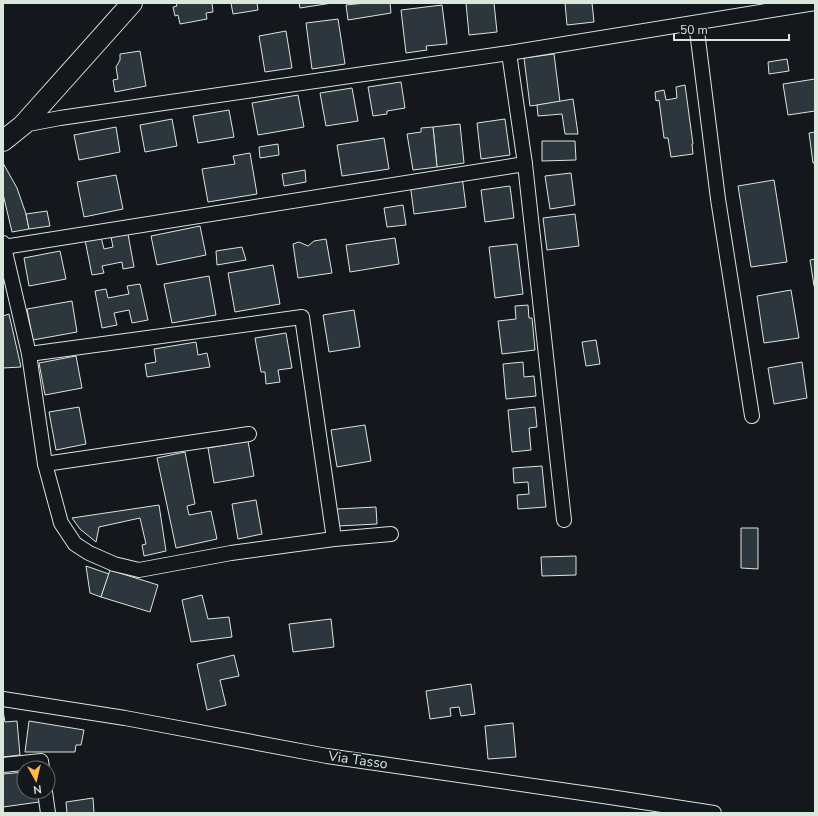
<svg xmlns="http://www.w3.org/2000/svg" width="818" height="816" font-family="'Nunito Sans',sans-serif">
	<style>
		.building { fill: #2c363c; stroke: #d8e6dc }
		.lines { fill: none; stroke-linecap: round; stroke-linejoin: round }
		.street-casing { stroke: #d8e6dc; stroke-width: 16 }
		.secondary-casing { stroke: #d8e6dc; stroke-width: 22 }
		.street { stroke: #14181c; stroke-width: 14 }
		.secondary { stroke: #14181c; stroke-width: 20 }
		.labels { text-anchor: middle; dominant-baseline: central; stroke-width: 3; stroke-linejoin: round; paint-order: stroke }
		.street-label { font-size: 14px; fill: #d8e6dc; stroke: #14181c }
	</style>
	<rect width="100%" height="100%" fill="#14181c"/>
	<g class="building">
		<path d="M176,3H212L213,12L206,13L207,19L180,24L178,15L175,16L173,7L177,6Z"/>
		<path d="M231,3H257L258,10L233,14Z"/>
		<path d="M299,3H332L300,8Z"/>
		<path d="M365,3H390L391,13L348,20L346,5Z"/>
		<path d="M466,3H494L497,32L469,35Z"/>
		<path d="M565,3H592L594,22L567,25Z"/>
		<path d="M442,5L447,44L426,46L427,50L406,53L401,10Z"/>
		<path d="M338,19L345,64L312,69L306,23Z"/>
		<path d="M286,31L292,68L265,72L259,36Z"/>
		<path d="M140,51L146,86L115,92L113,80L118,79L116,67L120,60V54Z"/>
		<path d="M554,54L560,102L530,106L524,58Z"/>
		<path d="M787,59L789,71L769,74L768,62Z"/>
		<path d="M815,79V111L788,115L783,84Z"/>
		<path d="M401,82L405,108L387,111V114L373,116L368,87Z"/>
		<path d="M685,85L693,144H692L693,154L671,157L668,138H664L659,100L656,101L655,92L664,90L666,100L677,98L676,87Z"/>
		<path d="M352,88L358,121L326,126L320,93Z"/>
		<path d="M298,95L304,127L258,135L252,103Z"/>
		<path d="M573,99L578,134H565L562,114L538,116L537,105Z"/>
		<path d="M229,110L234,137L198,143L193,116Z"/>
		<path d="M172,119L177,146L145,152L140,125Z"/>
		<path d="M505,119L510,155L481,159L477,123Z"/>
		<path d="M460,124L464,163L437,167L433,127Z"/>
		<path d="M116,127L120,152L79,160L74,135Z"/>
		<path d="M433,127L437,167L413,170L407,134L421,132V128Z"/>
		<path d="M815,132V163H813L809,133Z"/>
		<path d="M384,138L389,169L342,176L337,145Z"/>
		<path d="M542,141H575L576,160L542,161Z"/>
		<path d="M278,144L279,155L260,158L259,147Z"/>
		<path d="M250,153L257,194L208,202L202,169L235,164L233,156Z"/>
		<path d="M3,163L17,188L26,214L29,229L12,232L3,194Z"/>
		<path d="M305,170L306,182L284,186L282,174Z"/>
		<path d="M571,173L575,205L550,209L545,176Z"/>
		<path d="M116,175L123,209L84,217L77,182Z"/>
		<path d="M462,176L466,207L414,214L410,183Z"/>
		<path d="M774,180L787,262L751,267L738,186Z"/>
		<path d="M510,186L514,218L485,222L481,190Z"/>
		<path d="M403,205L406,225L387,227L384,208Z"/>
		<path d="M47,211L50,226L29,229L26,214Z"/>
		<path d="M575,214L579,246L547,250L543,218Z"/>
		<path d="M200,226L206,255L157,265L151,236Z"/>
		<path d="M128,234L134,267L123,269L122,262L102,266L104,273L92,275L85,240L101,237L104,249L113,247L111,237Z"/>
		<path d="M395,238L399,264L350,272L346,245Z"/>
		<path d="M326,239L332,273L298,278L293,244L299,242L308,246L314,241Z"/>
		<path d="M517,244L523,294L495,298L489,247Z"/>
		<path d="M242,247L246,260L217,265L216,251Z"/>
		<path d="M60,251L66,279L29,286L24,258Z"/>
		<path d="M815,259V286H814L810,260Z"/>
		<path d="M273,265L280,304L235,312L228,273Z"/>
		<path d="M209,276L216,315L172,323L164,284Z"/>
		<path d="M140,284L148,320L132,323L129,310L114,313L117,325L102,328L95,291L106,289L108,298L129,294L127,286Z"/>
		<path d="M791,290L799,338L764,343L757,296Z"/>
		<path d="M72,301L77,332L33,340L27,309Z"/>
		<path d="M528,305L529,318H532L535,350L502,354L498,321L516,319L515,306Z"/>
		<path d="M354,310L360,347L329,352L323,315Z"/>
		<path d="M9,314L21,367L3,368V316Z"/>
		<path d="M286,333L292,368L278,370L280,382L266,384L265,372H261L255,338Z"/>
		<path d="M596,340L600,364L586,366L582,342Z"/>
		<path d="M196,342L198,355L207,353L210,367L147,377L145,364L156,362L154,349Z"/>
		<path d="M76,356L82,388L45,395L39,363Z"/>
		<path d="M523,362L524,377L534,376L536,396L506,399L503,364Z"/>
		<path d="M802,362L807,398L774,404L768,368Z"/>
		<path d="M79,407L86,444L56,450L49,412Z"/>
		<path d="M535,407L537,427L529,428L531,450L512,452L508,410Z"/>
		<path d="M365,425L371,461L337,467L331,430Z"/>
		<path d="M248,441L254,476L214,483L208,448Z"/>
		<path d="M185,452L195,504L187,506L189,515L211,511L217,539L176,548L157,458Z"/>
		<path d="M542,466L546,507L518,509L517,495L529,494L528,482L514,483L513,468Z"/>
		<path d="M256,500L262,534L238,539L232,504Z"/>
		<path d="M159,505L166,551L144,556L142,545L146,544L140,518L99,527L96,542L80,529L72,518Z"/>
		<path d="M376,507L377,524L338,526L337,509Z"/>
		<path d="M741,528H758V569L741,568Z"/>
		<path d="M576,556V575L542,576L541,557Z"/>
		<path d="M86,566L109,574L101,597L90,593Z"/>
		<path d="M110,570L158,585L150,612L101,597Z"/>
		<path d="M202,595L208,619L229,617L232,637L191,642L182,600Z"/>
		<path d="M331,619L334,647L293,652L289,624Z"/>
		<path d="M234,655L239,676L220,680L226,705L207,710L197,664Z"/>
		<path d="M471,684L475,714L461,716L459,707L450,708L451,716L430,719L426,691Z"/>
		<path d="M3,711L5,722L17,721L20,755L3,757Z"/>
		<path d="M29,721L84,730L81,745H76L75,752H25Z"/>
		<path d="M513,723L516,757L488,759L485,726Z"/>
		<path d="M24,772V792H38L39,802L3,807V774Z"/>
		<path d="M93,798L94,813H67L66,802Z"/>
	</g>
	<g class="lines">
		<g class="street-casing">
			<g id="street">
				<path d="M696,23L718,199L752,416"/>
				<path d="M509,53L525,164L564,520"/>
				<path d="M23,125L60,118L509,53L815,3"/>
				<path d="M3,243L29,354L45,464L61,523L75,544L89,553L114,564L139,570L231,553L334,539L391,534"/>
				<path d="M4,247L525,164"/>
				<path d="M29,354L302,317L334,539"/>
				<path d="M45,464L249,434"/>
				<path d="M3,699L125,718L327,756L610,797L714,813"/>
				<path d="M3,765L41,761L42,768"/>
				<path d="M45,792L48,813"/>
			</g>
		</g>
		<g class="secondary-casing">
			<path id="secondary" d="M3,141L23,125L132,3"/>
		</g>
		<use href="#street" class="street"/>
		<use href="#secondary" class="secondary"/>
	</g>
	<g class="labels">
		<g class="street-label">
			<text transform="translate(358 760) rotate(8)">Via Tasso</text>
		</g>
	</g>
	<rect width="818" height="816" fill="none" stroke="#d8e6dc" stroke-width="8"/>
	<g transform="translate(36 780) rotate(172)"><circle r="19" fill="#14181c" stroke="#626a69"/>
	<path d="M0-3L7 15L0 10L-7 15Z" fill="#ffb74d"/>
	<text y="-6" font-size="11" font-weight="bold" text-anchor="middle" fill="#d8e6dc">N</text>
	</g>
	<path d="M674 34v6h115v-6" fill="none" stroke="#d8e6dc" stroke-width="2"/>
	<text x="680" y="34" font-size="12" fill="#d8e6dc" stroke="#14181c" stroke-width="3" paint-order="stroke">50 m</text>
</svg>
